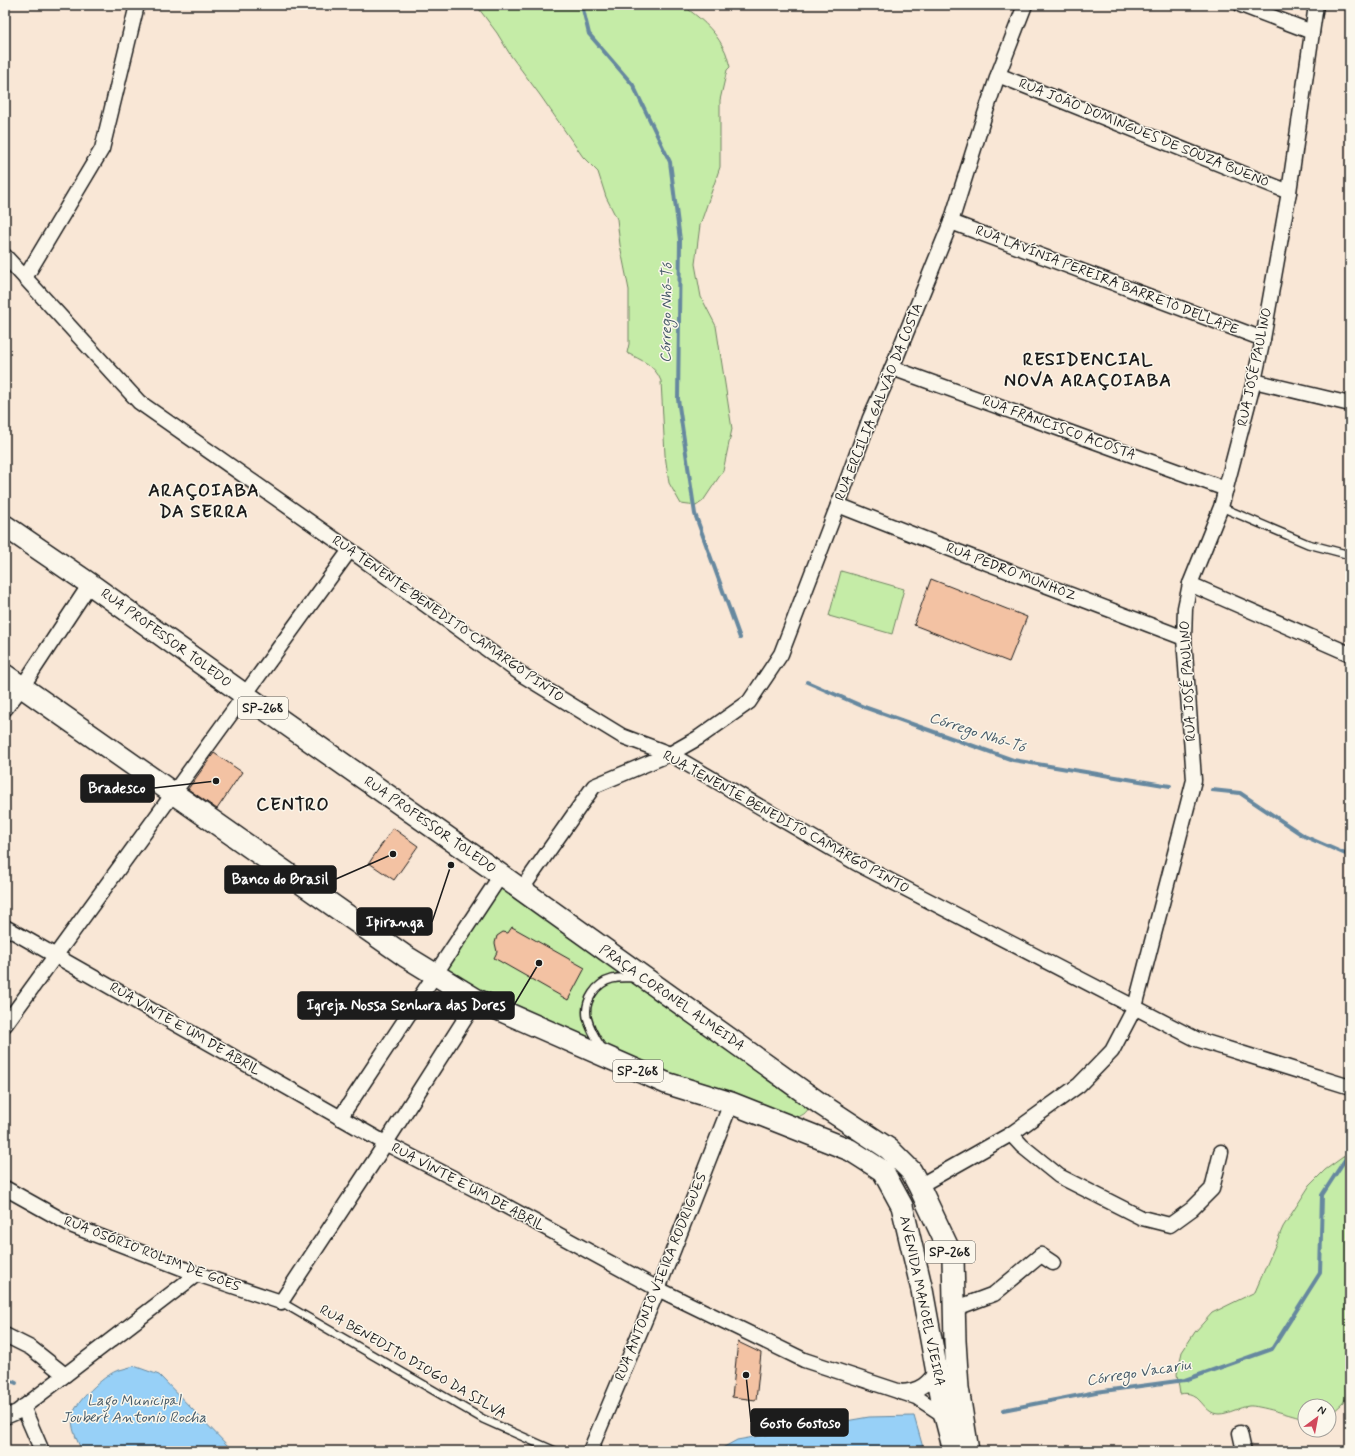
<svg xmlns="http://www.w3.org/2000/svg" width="1355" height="1456" font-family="Mynerve,sans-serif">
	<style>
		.green { fill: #c5eca7; stroke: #708462 }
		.water { fill: #97d0f7; stroke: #66889f }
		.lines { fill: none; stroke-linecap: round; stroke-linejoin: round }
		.stream { stroke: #66889f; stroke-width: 4 }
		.building { fill: #f3c2a3; stroke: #1c1c1c }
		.service-casing { stroke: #1c1c1c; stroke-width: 10 }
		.minor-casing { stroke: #1c1c1c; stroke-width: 17 }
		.primary-casing { stroke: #1c1c1c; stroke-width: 24 }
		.service { stroke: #fbf7ec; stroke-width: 7 }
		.minor { stroke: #fbf7ec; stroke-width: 14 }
		.primary { stroke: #fbf7ec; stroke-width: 21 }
		.labels { text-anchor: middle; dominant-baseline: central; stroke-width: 3; stroke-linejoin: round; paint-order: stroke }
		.shield { fill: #fbf7ec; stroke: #5f5e5a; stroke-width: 1 }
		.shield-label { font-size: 13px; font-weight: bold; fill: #1c1c1c }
		.street-label { font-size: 14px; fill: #1c1c1c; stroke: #fbf7ec }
		.water-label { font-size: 15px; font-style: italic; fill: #475b69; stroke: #fbf7ec }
		.district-label { font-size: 18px; font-weight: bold; letter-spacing: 1px; fill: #1c1c1c; stroke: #fbf7ec }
		.leader { fill: none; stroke: #1c1c1c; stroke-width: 1.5 }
		.callout-dot { fill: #1c1c1c; stroke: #fbf7ec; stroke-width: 1.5 }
		.callout { fill: #1c1c1c; stroke: #1c1c1c; stroke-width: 1.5 }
		.callout-label { font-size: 15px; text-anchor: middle; font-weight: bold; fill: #fff }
	</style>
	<rect width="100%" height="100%" fill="#f9e7d6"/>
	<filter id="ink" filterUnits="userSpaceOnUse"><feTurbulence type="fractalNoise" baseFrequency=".025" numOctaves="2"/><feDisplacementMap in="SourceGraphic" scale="8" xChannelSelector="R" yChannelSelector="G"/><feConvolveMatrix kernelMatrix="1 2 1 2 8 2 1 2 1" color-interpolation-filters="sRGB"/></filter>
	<g filter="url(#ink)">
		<g class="green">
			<path d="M476,5H682C698,16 714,29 723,47C727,53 728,61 730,67L727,70L720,100V167L700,225L695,264L701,297L716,326L732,429L723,471L703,501L696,506L681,504L669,483L665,455L661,381C655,365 641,360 627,353L629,344V290L620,245L617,219L606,197L598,172L583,157L540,95L511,56L497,33Z"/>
			<path d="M841,571L904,589L892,634L829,616Z"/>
			<path d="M502,879L810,1104C807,1114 802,1116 793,1118L720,1096L439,973Z"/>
			<path d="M1350,1152V1389L1343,1403L1329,1416V1406H1305V1419H1304C1293,1416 1258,1405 1249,1406C1239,1407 1229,1414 1219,1414C1202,1414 1201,1389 1180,1394L1177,1374L1182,1352L1195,1332L1212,1313L1255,1292L1283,1227L1310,1185L1325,1170Z"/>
		</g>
		<g class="water">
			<path d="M134,1366L159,1375L233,1451H82C77,1440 70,1427 73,1415C75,1402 104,1376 116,1371C122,1369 128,1368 134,1366Z"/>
			<path d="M914,1416L924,1451H717L737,1440L869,1417Z"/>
		</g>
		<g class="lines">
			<g class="stream">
				<path d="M582,5L589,34L633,85L670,162L680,240L678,399L695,514L740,638"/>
				<path d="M807,682L864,707L1013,760L1170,786"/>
				<path d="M1212,790L1240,793L1304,836L1350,856"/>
				<path d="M5,1378L16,1383"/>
				<path d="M1003,1410L1096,1392L1185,1380L1272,1349L1320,1273L1322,1195L1350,1152"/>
			</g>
		</g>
		<g class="building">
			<path d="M931,579L1027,617L1009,662L914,625Z"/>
			<path d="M214,753L242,772L217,809L188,789Z"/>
			<path d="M393,828L418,846L394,880L369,863Z"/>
			<path d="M512,927L585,968L568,1000L494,958L497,952L495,943L497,936L503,932L508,933Z"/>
			<path d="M738,1342L761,1353L756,1400L732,1397Z"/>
		</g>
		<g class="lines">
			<g class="service-casing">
				<g id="service">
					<path d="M1221,507L1308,544L1350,555"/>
					<path d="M602,1048C596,1039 590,1029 587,1017C584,1001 596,983 612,979C620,977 627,978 634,978"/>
					<path d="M281,1302L483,1419L555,1451"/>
				</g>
			</g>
			<g class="minor-casing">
				<g id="minor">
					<path d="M1241,5L1312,32"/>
					<path d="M998,75L1289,192"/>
					<path d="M951,222L1263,339"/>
					<path d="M5,256L139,402L350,550L524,676L622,736L670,754L856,863L1196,1039L1350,1087"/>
					<path d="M25,278L102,149L137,5"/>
					<path d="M892,368L1226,489"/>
					<path d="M1254,381L1350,404"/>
					<path d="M838,505L932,542L1184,638"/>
					<path d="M1190,584L1350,654"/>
					<path d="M5,709L22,687L90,584"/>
					<path d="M521,890L594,786L670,754L698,738L749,702L781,654L838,505L870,418L892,368L951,222L983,120L998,75L1025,5"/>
					<path d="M5,927L385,1143L480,1192L658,1289L804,1360L916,1397L945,1416"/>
					<path d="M5,1025L350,550"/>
					<path d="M340,1118L501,875"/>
					<path d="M1011,1134L1022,1146L1059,1176L1142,1218L1170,1225L1192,1209L1212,1189L1221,1152"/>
					<path d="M919,1186L1011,1134L1079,1085L1112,1051L1135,1007L1194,780L1184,638L1185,608L1190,584L1221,507L1254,381L1263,339L1289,192L1316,5"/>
					<path d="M5,1188L73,1226L197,1274L281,1302L378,1155L477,1000"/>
					<path d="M954,1309L994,1294L1041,1255L1053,1263"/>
					<path d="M5,1335L31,1348L65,1375"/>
					<path d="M900,1392C921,1391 928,1384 939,1367"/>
					<path d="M23,1407L42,1451"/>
					<path d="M5,1417L17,1412L197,1274"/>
					<path d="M1240,1433L1244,1451"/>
					<path d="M590,1451L658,1289L731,1103"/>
				</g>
			</g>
			<g class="primary-casing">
				<g id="primary">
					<path d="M5,526L90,584L245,695L501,875L822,1105L889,1149L911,1171L919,1186L953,1258L955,1341L958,1388L968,1451"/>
					<path d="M5,675L405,956L477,1000L666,1083L731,1103L850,1150L883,1171L902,1206L922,1290L945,1416L954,1451"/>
				</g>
			</g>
			<use href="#service" class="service"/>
			<use href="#minor" class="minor"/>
			<use href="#primary" class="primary"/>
		</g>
	</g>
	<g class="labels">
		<g class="shield">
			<rect x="238" y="697" width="50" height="22" rx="3"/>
			<rect x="613" y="1060" width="50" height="22" rx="3"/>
			<rect x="925" y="1241" width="50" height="22" rx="3"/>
		</g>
		<g class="shield-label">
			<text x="263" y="708">SP-268</text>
			<text x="638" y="1071">SP-268</text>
			<text x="950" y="1252">SP-268</text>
		</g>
		<g class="street-label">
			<text transform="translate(1144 133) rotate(22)">RUA JOÃO DOMINGUES DE SOUZA BUENO</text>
			<text transform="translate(1107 280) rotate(21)">RUA LAVÍNIA PEREIRA BARRETO DELLAPE</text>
			<text transform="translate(1255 367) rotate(-78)">RUA JOSÉ PAULINO</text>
			<text transform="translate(879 402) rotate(-68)">RUA ERCILIA GALVÃO DA COSTA</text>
			<text transform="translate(1059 428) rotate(20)">RUA FRANCISCO ACOSTA</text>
			<text transform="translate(1011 572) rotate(21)">RUA PEDRO MUNHOZ</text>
			<text transform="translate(448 619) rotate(35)">RUA TENENTE BENEDITO CAMARGO PINTO</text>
			<text transform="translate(166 638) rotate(36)">RUA PROFESSOR TOLEDO</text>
			<text transform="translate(1188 681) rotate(-93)">RUA JOSÉ PAULINO</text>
			<text transform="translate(786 822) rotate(29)">RUA TENENTE BENEDITO CAMARGO PINTO</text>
			<text transform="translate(430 825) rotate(35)">RUA PROFESSOR TOLEDO</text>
			<text transform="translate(672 998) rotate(35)">PRAÇA CORONEL ALMEIDA</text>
			<text transform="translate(185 1029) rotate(30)">RUA VINTE E UM DE ABRIL</text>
			<text transform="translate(468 1187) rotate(28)">RUA VINTE E UM DE ABRIL</text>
			<text transform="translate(152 1254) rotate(21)">RUA OSÓRIO ROLIM DE GOES</text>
			<text transform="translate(661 1277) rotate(-68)">RUA ANTONIO VIEIRA RODRIGUES</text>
			<text transform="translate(922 1301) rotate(78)">AVENIDA MANOEL VIEIRA</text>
			<text transform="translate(413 1362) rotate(30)">RUA BENEDITO DIOGO DA SILVA</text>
		</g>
		<g class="water-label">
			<text transform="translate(667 313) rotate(-89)">Córrego Nhó-Tó</text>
			<text transform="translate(977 733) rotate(18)">Córrego Nhó-Tó</text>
			<text transform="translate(1139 1373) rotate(-9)">Córrego Vacariu</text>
			<text x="134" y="1401">Lago Municipal<tspan x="134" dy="17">Joubert Antonio Rocha</tspan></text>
		</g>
		<g class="district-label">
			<text x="1088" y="360">RESIDENCIAL<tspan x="1088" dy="21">NOVA ARAÇOIABA</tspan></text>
			<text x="204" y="491">ARAÇOIABA<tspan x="204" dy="21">DA SERRA</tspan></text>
			<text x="293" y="805">CENTRO</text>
		</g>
	</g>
	<path class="leader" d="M216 781L154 788M393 854L336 879M451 865L432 922M539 963L514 1005M746 1375L751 1422"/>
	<g class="callout-dot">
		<circle cx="216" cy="781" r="4"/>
		<circle cx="393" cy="854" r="4"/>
		<circle cx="451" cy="865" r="4"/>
		<circle cx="539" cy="963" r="4"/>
		<circle cx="746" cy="1375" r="4"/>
	</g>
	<g class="callout">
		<rect x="81" y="775" width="73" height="27" rx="4"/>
		<rect x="225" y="866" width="111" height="27" rx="4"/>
		<rect x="357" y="908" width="75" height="27" rx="4"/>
		<rect x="298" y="992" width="216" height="27" rx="4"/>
		<rect x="751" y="1409" width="97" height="27" rx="4"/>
	</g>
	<g class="callout-label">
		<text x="117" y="793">Bradesco</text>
		<text x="280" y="884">Banco do Brasil</text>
		<text x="395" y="927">Ipiranga</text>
		<text x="406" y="1010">Igreja Nossa Senhora das Dores</text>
		<text x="800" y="1428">Gosto Gostoso</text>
	</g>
	<rect width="1355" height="1456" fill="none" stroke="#fbf7ec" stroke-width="20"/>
	<rect x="10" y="10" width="1335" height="1436" fill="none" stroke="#1c1c1c" stroke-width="1.5" filter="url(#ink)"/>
	<g transform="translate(1317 1418) rotate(32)"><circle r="19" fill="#fbf7ec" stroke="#a29f99"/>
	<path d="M0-3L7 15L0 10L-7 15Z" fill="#d1495b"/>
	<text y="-6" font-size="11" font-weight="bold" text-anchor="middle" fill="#1c1c1c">N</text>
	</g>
</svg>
